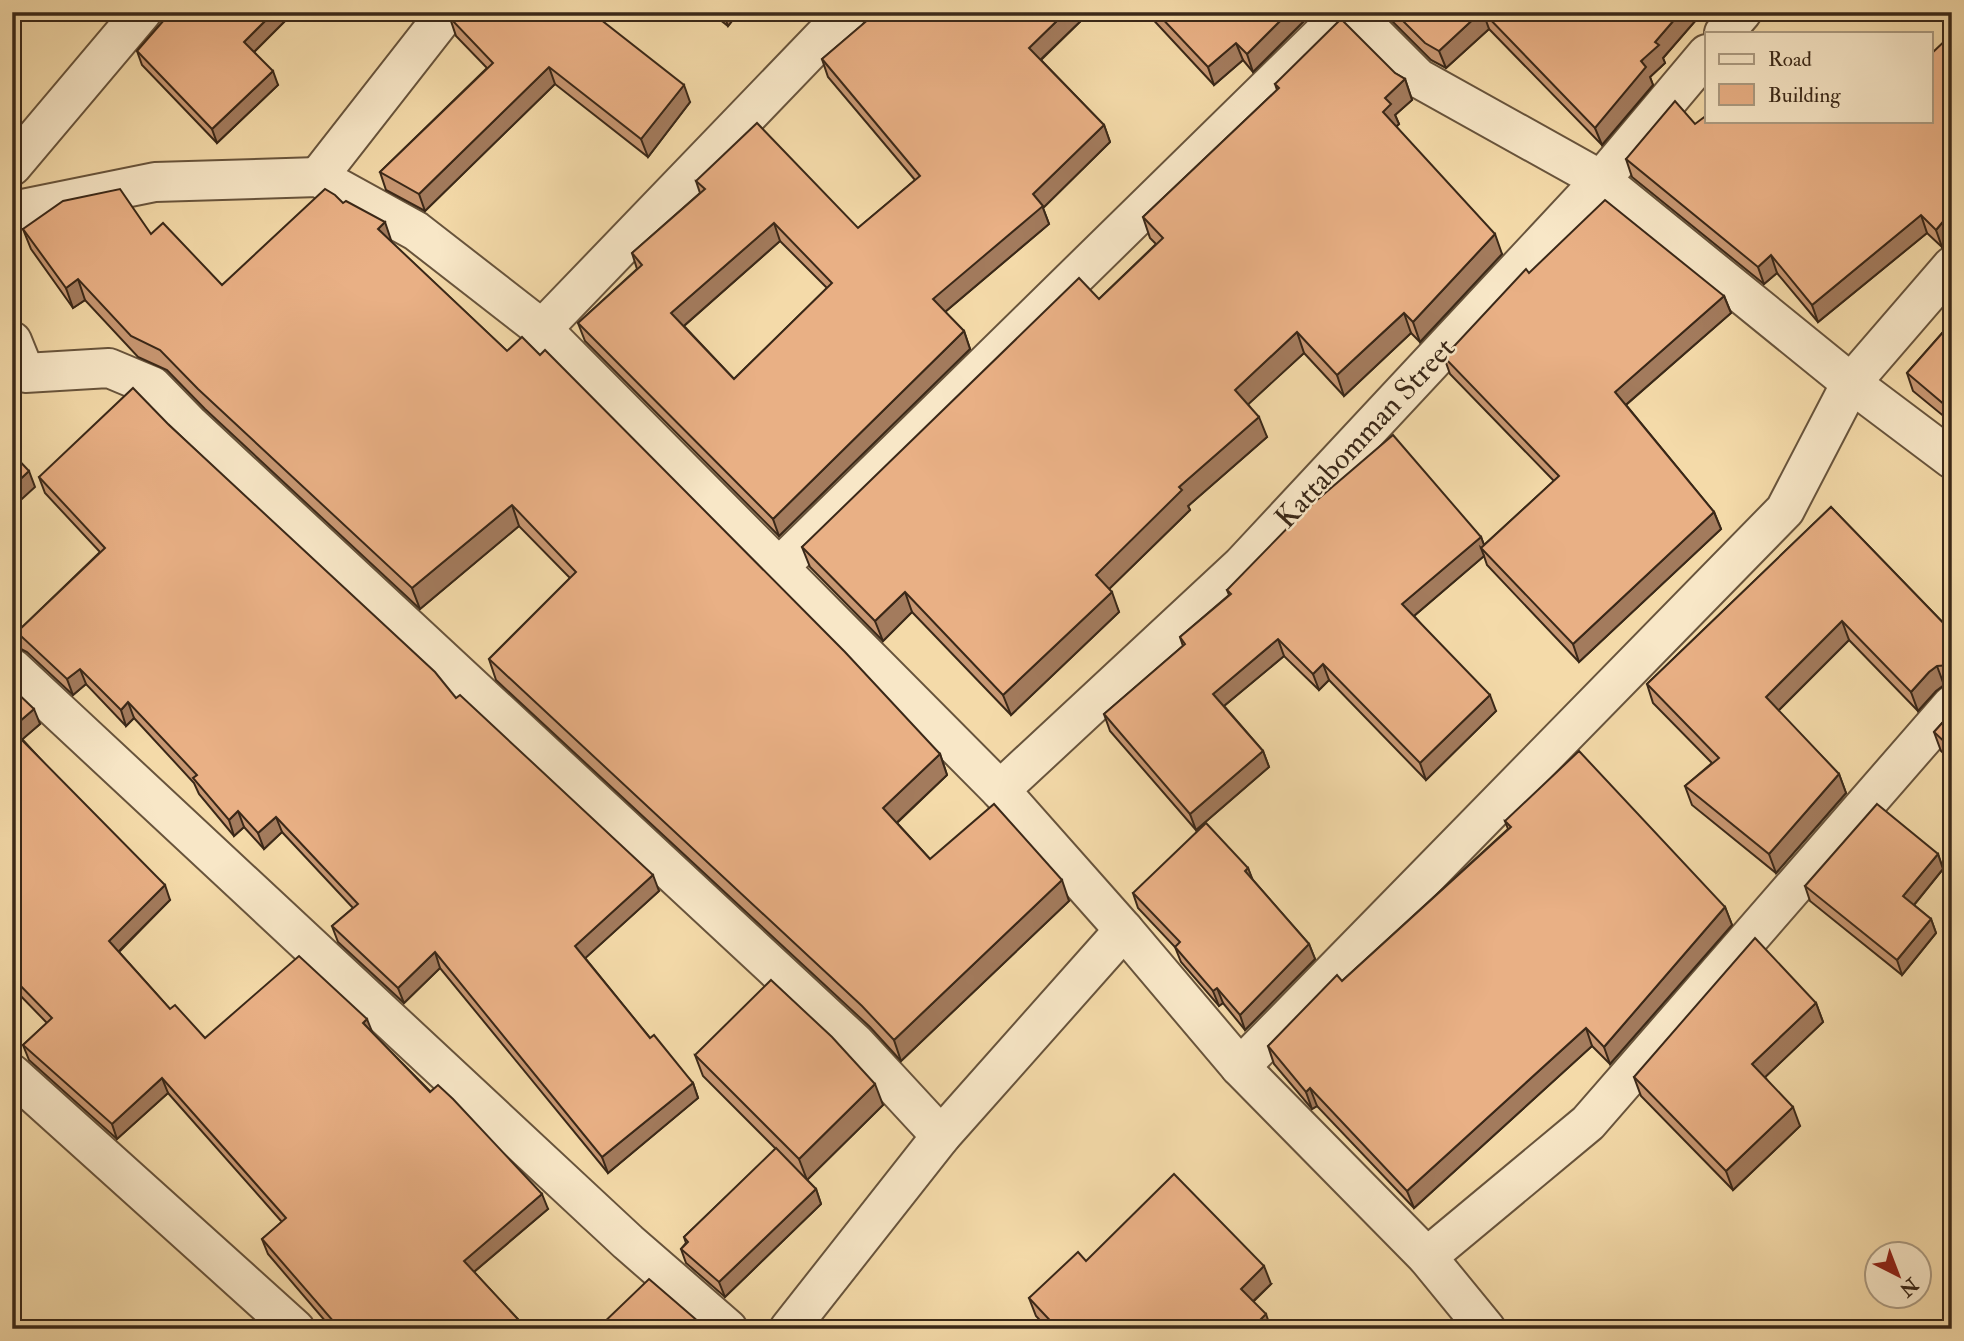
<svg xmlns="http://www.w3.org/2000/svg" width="1964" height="1341" font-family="'IM FELL Double Pica',serif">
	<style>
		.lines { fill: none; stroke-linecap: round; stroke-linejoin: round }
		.minor-casing { stroke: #68543c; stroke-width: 42 }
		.minor { stroke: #f8e7c7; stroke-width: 38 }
		.wall { fill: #c89772; stroke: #3a2818; stroke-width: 2; fill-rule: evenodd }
		.shaded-wall { fill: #a37b5d; stroke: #3a2818; stroke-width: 2 }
		.building { fill: #e9b085; stroke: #3a2818; stroke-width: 2; fill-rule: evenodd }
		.labels { text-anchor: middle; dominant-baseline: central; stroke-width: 5; stroke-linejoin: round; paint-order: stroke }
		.street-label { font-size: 30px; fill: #3a2818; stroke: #f8e7c7 }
	</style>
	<rect width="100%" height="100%" fill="#f4daa9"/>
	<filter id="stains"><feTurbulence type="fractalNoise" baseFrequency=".00286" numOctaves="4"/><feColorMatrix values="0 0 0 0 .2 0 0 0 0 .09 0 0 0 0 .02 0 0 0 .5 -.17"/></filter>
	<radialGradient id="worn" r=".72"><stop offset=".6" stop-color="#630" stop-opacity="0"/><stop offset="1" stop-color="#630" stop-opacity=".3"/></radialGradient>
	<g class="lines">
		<g class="minor-casing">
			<g id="minor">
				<path d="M1352,12L1418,78L1601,180L1851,383L1952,459"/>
				<path d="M1724,33L1742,12"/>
				<path d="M12,166L142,12"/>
				<path d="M318,177L447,12"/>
				<path d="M12,211L155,182L318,177L416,231L542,329L1000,790L1124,930L1240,1067L1427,1257L1588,1123L1952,705"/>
				<path d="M542,329L847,12"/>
				<path d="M12,341L25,373L109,368L152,386L190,425L855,1043L941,1136"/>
				<path d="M779,567L1345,12"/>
				<path d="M12,668L628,1242L728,1329"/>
				<path d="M1000,790L1241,566L1601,180L1707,54"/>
				<path d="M1240,1067L1785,510L1851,383L1952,266"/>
				<path d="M12,1074L295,1329"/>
				<path d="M1427,1257L1486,1329"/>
				<path d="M789,1329L941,1136L1124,930"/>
			</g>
		</g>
		<use href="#minor" class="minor"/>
	</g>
	<g class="wall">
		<path d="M171,12H294L254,52L278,85L217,143L142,65L137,51Z"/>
		<path d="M710,12H739L728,26Z"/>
		<path d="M871,12H1090L1041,60L1104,125L1110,142L1043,208L1049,224L945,312L964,331L970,349L779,536L585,341L578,323L637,269L632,253L700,193L696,181L858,228L915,180L828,77L822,59L874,15ZM780,241L827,288L734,379L684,326Z"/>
		<path d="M1146,12H1313L1253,72L1243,60L1214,85Z"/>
		<path d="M1383,12H1703L1663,58L1665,63L1650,77L1653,85L1602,145L1489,29L1446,68L1431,60Z"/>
		<path d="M450,18L602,21L690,102L648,157L555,84L425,211L386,190L380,172L487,68L456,36Z"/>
		<path d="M1952,34V236L1942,247L1927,233L1818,322L1777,273L1764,284L1632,177L1626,159L1695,124L1931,121Z"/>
		<path d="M1395,73L1405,79L1412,100L1395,115L1399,124L1396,127L1502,254L1420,342L1411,333L1344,396L1304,353L1248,404L1267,437L1188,506L1190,510L1109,589L1119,612L1011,715L912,612L883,641L810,567L802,547L1099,299L1156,244L1150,238L1143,217L1277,90L1275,84Z"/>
		<path d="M343,203L392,243L507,351L540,355L940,754L947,775L897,823L930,859L1069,901L901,1061L870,1027L496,680L489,659L570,578L519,526L420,609L205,409L167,370L138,357L85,300L73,308L31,249L23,229L151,234L222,285Z"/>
		<path d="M1529,273L1724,296L1731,313L1626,405L1714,512L1721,529L1579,662L1487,565L1484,556L1414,616L1496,711L1426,780L1329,680L1319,690L1284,656L1224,706L1263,751L1269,767L1196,830L1110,731L1104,714L1183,646L1180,637L1229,595L1227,590L1481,537L1484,545L1554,481L1450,374L1444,357Z"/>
		<path d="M1952,322V423L1913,391L1907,373Z"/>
		<path d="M169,425L659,891L585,958L650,1038L693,1083L698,1098L608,1173L440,968L404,1003L338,942L332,926L353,908L282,832L264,849L244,827L234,836L199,794L194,783L134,718L126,726L86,684L73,695L27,652L21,649L16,633L100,552L45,493L39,477Z"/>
		<path d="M1831,507L1952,632V684L1944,685L1936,691L1918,711L1849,640L1778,711L1839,774L1846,793L1776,873L1692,805L1685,786L1712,763L1653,703L1647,684Z"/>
		<path d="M12,688L40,724L22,739L170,900L119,952L170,1009L205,1038L372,1033L548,1209L474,1272L527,1329H332L268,1254L262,1239L282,1222L168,1093L117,1139L29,1060L23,1045L47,1023L12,987Z"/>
		<path d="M1952,712V761L1941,751L1934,732Z"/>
		<path d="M1505,821L1725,907L1732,925L1610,1064L1592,1046L1414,1208L1317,1106L1312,1109L1274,1064L1268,1046L1342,981L1508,829Z"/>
		<path d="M1938,854L1943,869L1914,905L1931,919L1936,933L1902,975L1810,901L1805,886Z"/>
		<path d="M1248,868L1252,879L1309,944L1315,959L1245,1030L1223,1003L1219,1006L1181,962L1175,947L1138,908L1133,893Z"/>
		<path d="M1816,1003L1823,1022L1765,1077L1800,1126L1733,1190L1641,1096L1634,1077Z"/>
		<path d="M695,1055L883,1105L807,1180L816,1189L821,1204L725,1297L686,1263L681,1249L686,1243L684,1237L776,1149L703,1076Z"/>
		<path d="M1086,1261L1271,1284L1253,1302L1271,1329H1048L1036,1316L1029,1298Z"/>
	</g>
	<g class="shaded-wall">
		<path d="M274,12H294L250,56L244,42Z"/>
		<path d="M589,12H611L595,28Z"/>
		<path d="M723,12H739L728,26Z"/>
		<path d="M1066,12H1090L1035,65L1029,48Z"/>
		<path d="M1289,12H1313L1253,72L1247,54Z"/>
		<path d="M1481,12H1483L1489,29L1446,68L1439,51Z"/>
		<path d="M1681,12H1703L1663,58L1665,63L1650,77L1653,85L1602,145L1595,128L1655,42Z"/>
		<path d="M1236,43L1243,60L1214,85L1208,67Z"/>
		<path d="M549,67L555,84L425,211L419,194Z"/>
		<path d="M273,71L278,85L217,143L212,129Z"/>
		<path d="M1405,79L1412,100L1395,115L1399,124L1390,132L1383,112L1385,98Z"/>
		<path d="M684,85L690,102L648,157L641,139Z"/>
		<path d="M1104,125L1110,142L1043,208L1049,224L939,317L933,299L1033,194Z"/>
		<path d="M1952,211V236L1942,247L1936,230Z"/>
		<path d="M1921,215L1927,233L1818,322L1812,305Z"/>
		<path d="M385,222L392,243L378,229Z"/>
		<path d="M774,223L780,241L678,331L671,313Z"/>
		<path d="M1495,234L1502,254L1420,342L1413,322Z"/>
		<path d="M1771,255L1777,273L1764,284L1758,267Z"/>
		<path d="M78,279L85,300L73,308L66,288Z"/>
		<path d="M1724,296L1731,313L1621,409L1615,392Z"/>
		<path d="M1404,313L1411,333L1344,396L1337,375Z"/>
		<path d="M964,331L970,349L779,536L773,519Z"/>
		<path d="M1297,332L1304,353L1242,410L1235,390Z"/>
		<path d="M1259,417L1267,437L1188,506L1190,510L1103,595L1096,575L1179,487Z"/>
		<path d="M29,471L35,487L12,508V487Z"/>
		<path d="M512,505L519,526L420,609L412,588Z"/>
		<path d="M1714,512L1721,529L1579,662L1573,644Z"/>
		<path d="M1481,537L1487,553L1481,548L1484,556L1408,621L1402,604Z"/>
		<path d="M905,592L912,612L883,641L875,621Z"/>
		<path d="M1112,592L1119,612L1011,715L1003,695Z"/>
		<path d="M1842,621L1849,640L1773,716L1766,697Z"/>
		<path d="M1278,639L1284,656L1219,710L1213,694Z"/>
		<path d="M1323,664L1329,680L1319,690L1313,674Z"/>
		<path d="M1937,666L1944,685L1936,691L1918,711L1911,692L1929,672Z"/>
		<path d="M80,669L86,684L73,695L67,679Z"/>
		<path d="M1490,695L1496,711L1426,780L1420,763Z"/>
		<path d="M128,702L134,718L126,726L121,710Z"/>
		<path d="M34,709L40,724L17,744L12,732V728Z"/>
		<path d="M1263,751L1269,767L1196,830L1190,814Z"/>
		<path d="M940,754L947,775L891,828L883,808Z"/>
		<path d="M1839,774L1846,793L1776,873L1769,854Z"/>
		<path d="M238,811L244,827L234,836L229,820Z"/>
		<path d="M276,817L282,832L264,849L258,833Z"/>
		<path d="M1938,854L1943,869L1909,911L1903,896Z"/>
		<path d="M1248,868L1254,883L1245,871Z"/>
		<path d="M653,875L659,891L581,962L575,946Z"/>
		<path d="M1062,880L1069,901L901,1061L894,1040Z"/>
		<path d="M165,885L170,900L114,956L109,941Z"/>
		<path d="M1725,907L1732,925L1610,1064L1604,1047Z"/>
		<path d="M1931,919L1936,933L1902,975L1897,960Z"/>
		<path d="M1309,944L1315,959L1245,1030L1240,1015Z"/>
		<path d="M435,952L440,968L404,1003L398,988Z"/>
		<path d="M1217,988L1223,1003L1219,1006L1213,991Z"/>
		<path d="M1816,1003L1823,1022L1759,1083L1752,1064Z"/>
		<path d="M367,1019L373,1034L363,1023Z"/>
		<path d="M1586,1028L1592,1046L1414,1208L1407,1191Z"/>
		<path d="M162,1078L168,1093L117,1139L112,1124Z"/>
		<path d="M693,1083L698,1098L608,1173L602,1157Z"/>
		<path d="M875,1084L883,1105L807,1180L799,1159Z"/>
		<path d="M1310,1088L1317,1106L1312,1109L1306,1092Z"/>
		<path d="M1793,1107L1800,1126L1733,1190L1726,1171Z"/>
		<path d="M816,1189L821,1204L725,1297L719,1282Z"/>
		<path d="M542,1194L548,1209L469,1276L464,1261Z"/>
		<path d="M1264,1266L1271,1284L1247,1307L1241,1289Z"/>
		<path d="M1266,1314L1271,1329H1251Z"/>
	</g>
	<g class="building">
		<path d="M171,12H274L244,42L273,71L212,129L137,51Z"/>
		<path d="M454,12H591L684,85L641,139L549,67L419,194L380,172L493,63L450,18Z"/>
		<path d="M877,12H1066L1029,48L1104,125L1033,194L1043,206L933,299L964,331L773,519L578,323L642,265L632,253L705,189L696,181L757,123L858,228L920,176L822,59ZM774,223L832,283L734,379L671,313Z"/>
		<path d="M1156,12H1289L1247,54L1236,43L1208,67Z"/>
		<path d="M1394,12H1481L1439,51L1425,43Z"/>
		<path d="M1483,12H1681L1655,42L1659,45L1641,61L1646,67L1595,128Z"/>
		<path d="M1341,19L1395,73L1405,79L1385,98L1391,104L1383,112L1495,234L1413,322L1404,313L1337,375L1297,332L1235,390L1259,417L1179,487L1182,490L1096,575L1112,592L1003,695L905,592L875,621L802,547L1079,278L1099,299L1163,238L1143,217L1279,88L1275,84Z"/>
		<path d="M1952,34V211L1936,230L1921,215L1812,305L1771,255L1758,267L1626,159L1675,101L1695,124L1707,115V121H1931V54Z"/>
		<path d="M120,189L151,234L163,223L222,285L325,189L335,195L343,203L346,201L385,222L378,229L507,351L522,337L540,355L545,350L845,652L940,754L883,808L930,859L994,804L1062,880L894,1040L862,1006L489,659L576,572L512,505L412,588L198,389L160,350L131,336L78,279L66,288L23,229L63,201Z"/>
		<path d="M1605,200L1724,296L1615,392L1714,512L1573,644L1481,548L1559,476L1444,357L1526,269L1529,273Z"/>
		<path d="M1952,322V411L1907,373Z"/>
		<path d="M133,388L169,425L435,672L456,698L460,695L653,875L575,946L650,1038L654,1035L693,1083L602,1157L435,952L398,988L332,926L358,904L276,817L258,833L238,811L229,820L193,778L197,775L128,702L121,710L80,669L67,679L21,636L16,633L105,548L39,477Z"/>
		<path d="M1393,435L1481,537L1402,604L1490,695L1420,763L1323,664L1313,674L1278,639L1213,694L1263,751L1190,814L1104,714L1185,644L1180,637L1231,594L1227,590L1303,512Z"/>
		<path d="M12,453L29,471L12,487Z"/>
		<path d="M1831,507L1952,632V666L1950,665L1937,666L1929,672L1911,692L1842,621L1766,697L1839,774L1769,854L1685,786L1719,758L1647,684Z"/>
		<path d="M12,688L34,709L12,728Z"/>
		<path d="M1952,712V749L1934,732Z"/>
		<path d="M12,730L165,885L109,941L170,1009L175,1005L205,1038L299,956L367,1019L363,1023L430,1092L438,1085L453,1099L542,1194L464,1261L527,1329H340L262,1239L286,1218L162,1078L112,1124L23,1045L52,1018L12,977Z"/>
		<path d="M1579,751L1725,907L1604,1047L1586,1028L1407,1191L1310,1088L1306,1092L1268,1046L1337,975L1342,981L1511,827L1505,821Z"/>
		<path d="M1877,804L1938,854L1903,896L1931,919L1897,960L1805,886Z"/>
		<path d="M1206,823L1248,868L1245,871L1309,944L1240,1015L1217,988L1213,991L1175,947L1180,942L1133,893Z"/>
		<path d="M1755,938L1816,1003L1752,1064L1793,1107L1726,1171L1634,1077Z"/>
		<path d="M771,980L832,1037L875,1084L799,1159L695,1055Z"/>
		<path d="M776,1148L816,1189L719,1282L681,1249L688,1242L684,1237Z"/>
		<path d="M1174,1174L1264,1266L1241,1289L1266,1314L1251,1329H1058L1029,1298L1078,1252L1086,1261Z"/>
		<path d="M649,1279L707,1329H597Z"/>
	</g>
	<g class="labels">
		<g class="street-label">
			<text transform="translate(1365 433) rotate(-47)">Kattabomman Street</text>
		</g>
	</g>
	<rect width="1964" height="1341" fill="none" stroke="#f4daa9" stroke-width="42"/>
	<rect x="14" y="14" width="1936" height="1313" fill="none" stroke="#3a2818" stroke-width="3.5"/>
	<rect x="21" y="21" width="1922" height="1299" fill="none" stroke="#3a2818" stroke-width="2"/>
	<rect x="1705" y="32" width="228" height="91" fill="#f8e7c7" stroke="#ac9b81" stroke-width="2"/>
	<rect x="1719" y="54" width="35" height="10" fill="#f8e7c7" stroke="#ac9b81" stroke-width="2"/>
	<text x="1768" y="66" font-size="21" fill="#3a2818">Road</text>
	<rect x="1719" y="84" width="35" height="21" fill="#e9b085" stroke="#ac9b81" stroke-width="2"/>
	<text x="1768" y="102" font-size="21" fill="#3a2818">Building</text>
	<g transform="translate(1898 1275) rotate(138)"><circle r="33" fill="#f8e7c7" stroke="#ac9b81" stroke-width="2"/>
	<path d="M0-5L12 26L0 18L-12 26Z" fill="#8f2418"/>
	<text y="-10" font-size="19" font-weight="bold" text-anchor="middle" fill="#3a2818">N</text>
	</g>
	<rect width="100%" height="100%" filter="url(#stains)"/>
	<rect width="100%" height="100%" fill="url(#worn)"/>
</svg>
